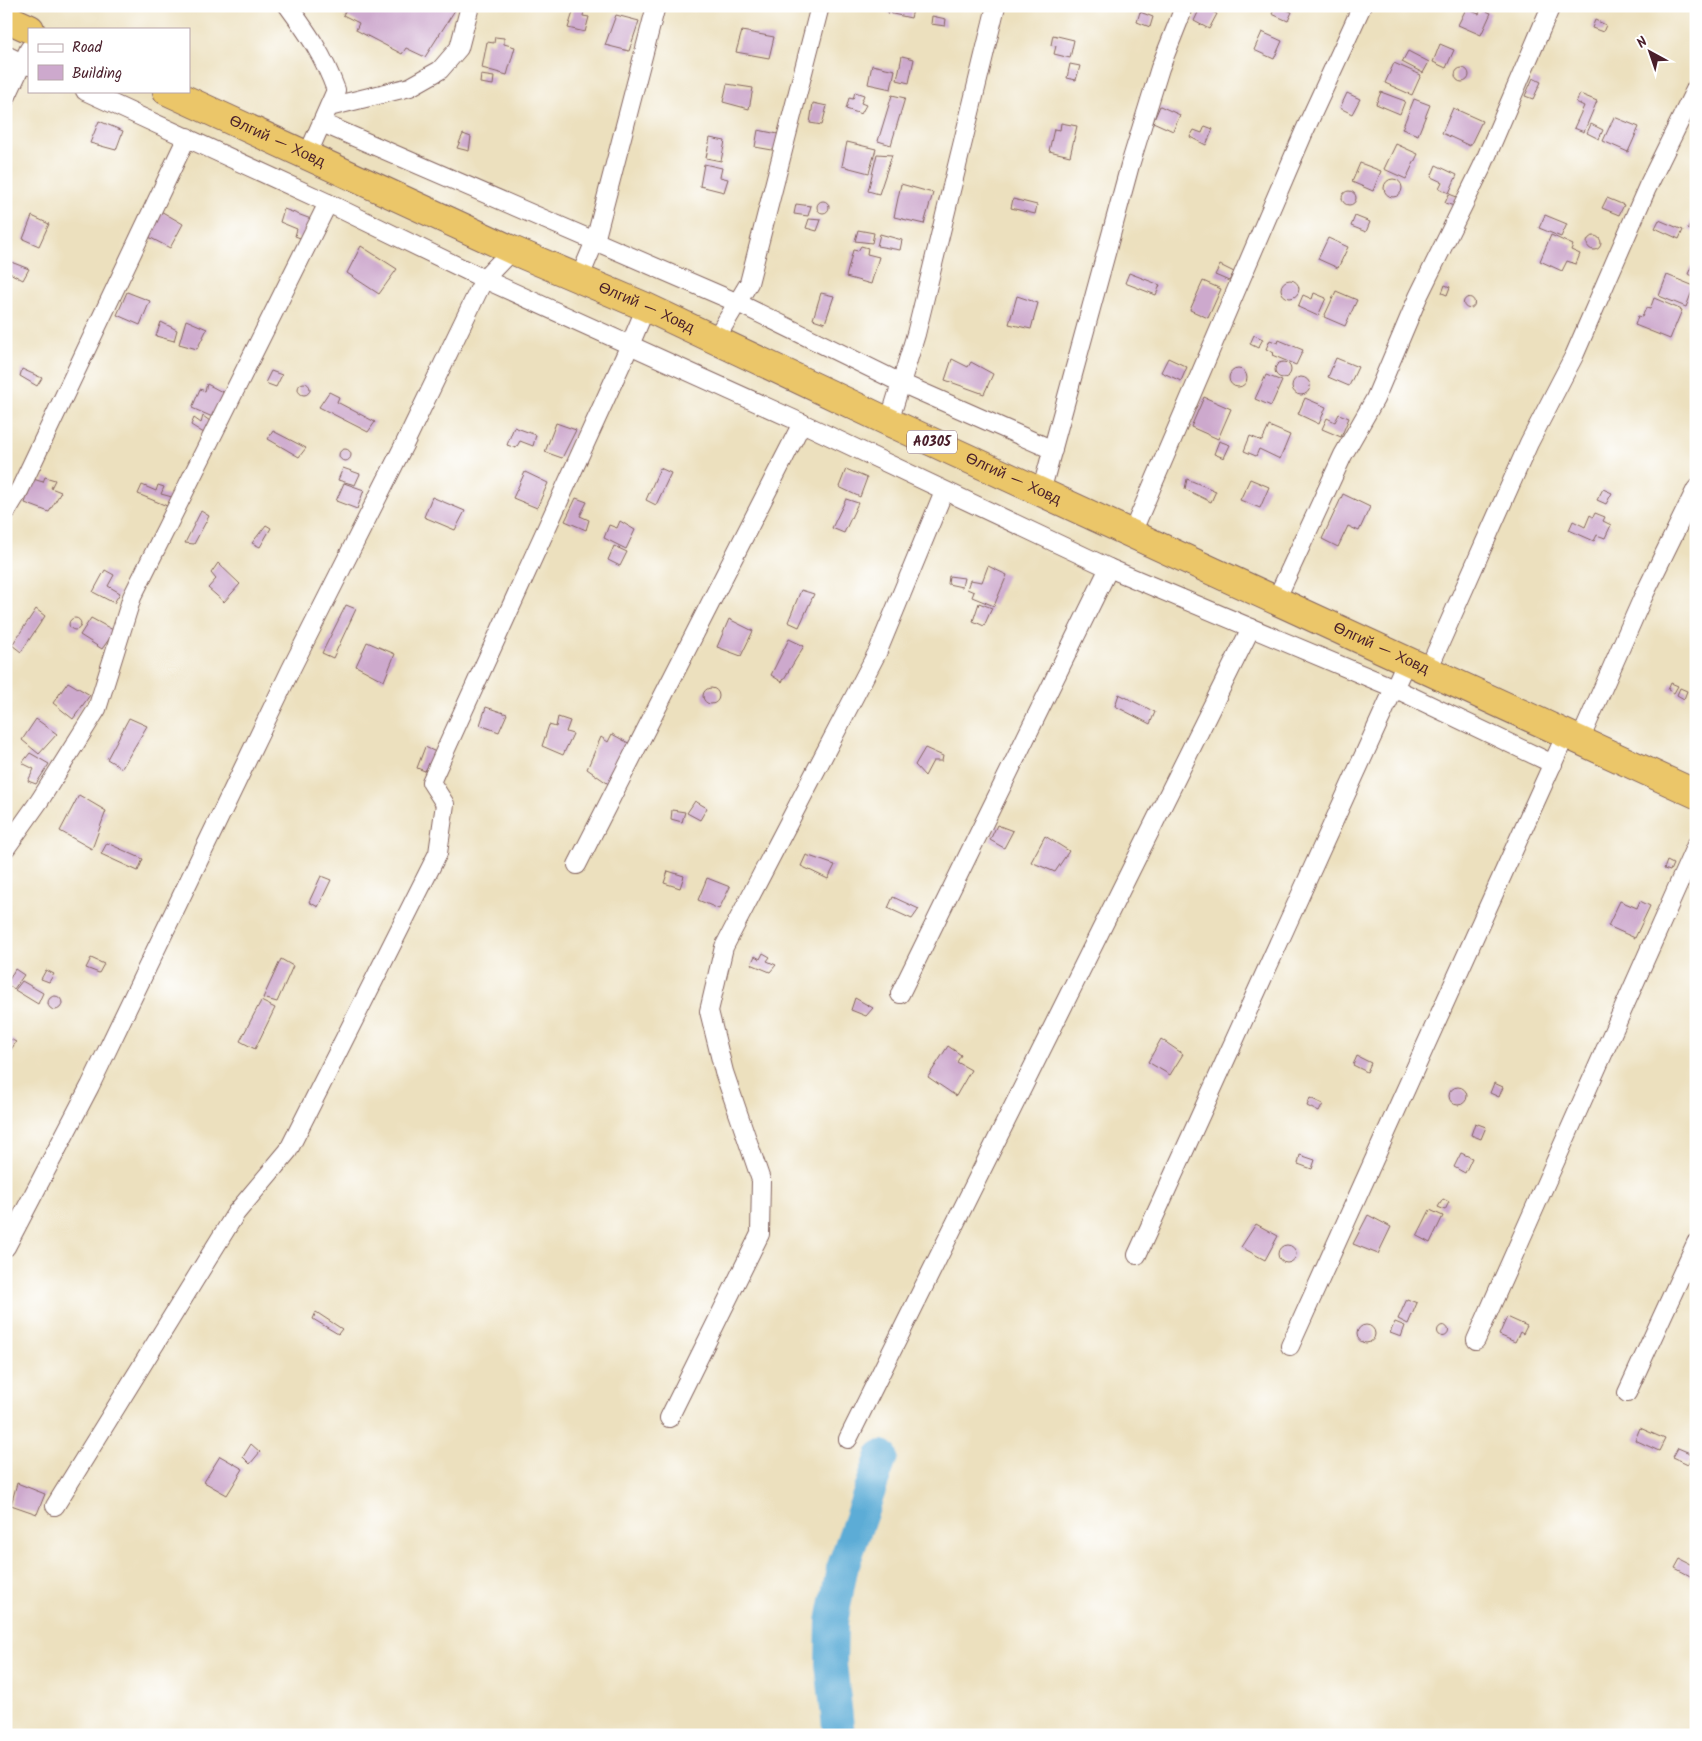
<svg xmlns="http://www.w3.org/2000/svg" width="1702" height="1741" font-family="Kalam,sans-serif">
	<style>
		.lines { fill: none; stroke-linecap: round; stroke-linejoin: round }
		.river { stroke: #5cacd6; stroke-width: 32 }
		.building { fill: #cda9cd }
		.street-casing { stroke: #83635e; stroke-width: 20 }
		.highway-casing { stroke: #83635e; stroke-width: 30 }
		.street { stroke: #fff; stroke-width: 18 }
		.highway { stroke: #ebc669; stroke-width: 28 }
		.labels { text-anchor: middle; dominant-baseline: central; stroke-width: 4; stroke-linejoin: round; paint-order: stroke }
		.shield { fill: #fff; stroke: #80626b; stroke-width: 1 }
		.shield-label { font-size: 14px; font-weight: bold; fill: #4a1f2b }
		.street-label { font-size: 15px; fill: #4a1f2b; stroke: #fff }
	</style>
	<rect width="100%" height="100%" fill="#fff"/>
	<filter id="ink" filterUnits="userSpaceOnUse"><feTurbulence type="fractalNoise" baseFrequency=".02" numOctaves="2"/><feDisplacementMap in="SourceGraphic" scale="10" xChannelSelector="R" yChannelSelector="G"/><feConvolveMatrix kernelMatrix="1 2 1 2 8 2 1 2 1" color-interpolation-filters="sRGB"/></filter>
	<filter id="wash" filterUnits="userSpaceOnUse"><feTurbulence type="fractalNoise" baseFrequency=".0096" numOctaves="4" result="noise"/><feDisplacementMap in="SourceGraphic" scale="20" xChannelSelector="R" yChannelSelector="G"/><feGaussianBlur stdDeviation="1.12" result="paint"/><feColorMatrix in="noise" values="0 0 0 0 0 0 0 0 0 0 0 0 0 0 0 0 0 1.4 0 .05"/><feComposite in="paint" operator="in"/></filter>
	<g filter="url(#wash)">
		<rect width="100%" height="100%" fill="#ece0be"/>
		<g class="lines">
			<path class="river" d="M839,1735L831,1664L832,1622L842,1569L882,1456"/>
		</g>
		<g id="blocks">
			<g class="building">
				<path d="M348,6H418L423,8L424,6L457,7L425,57L406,48L402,54L356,30L359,23L343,15Z"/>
				<path d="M575,6H585L583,16L589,17L585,32L568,28Z"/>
				<path d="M890,6H914L911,18L888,13Z"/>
				<path d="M1201,6L1217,14L1209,29L1194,21Z"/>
				<path d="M1276,6L1292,12L1288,21L1272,14Z"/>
				<path d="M1466,9L1479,14L1481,9L1491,13L1481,35L1458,25Z"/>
				<path d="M1140,12L1153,17L1150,27L1137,22Z"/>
				<path d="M616,15L639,21L629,51L605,45Z"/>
				<path d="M932,16L946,19L945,26L931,24Z"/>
				<path d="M1595,20L1606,25L1603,32L1592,28Z"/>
				<path d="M742,31L774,37L769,58L736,52Z"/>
				<path d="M1262,32L1282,41L1274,59L1254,50Z"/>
				<path d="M1053,35L1074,40L1070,58L1054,54L1056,46L1051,45Z"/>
				<path d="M495,37L504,38V44L515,47L507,75L482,68L487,42L494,43Z"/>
				<path d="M1440,44L1454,50L1446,68L1433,62Z"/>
				<path d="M1408,51L1429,62L1423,73L1402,62Z"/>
				<path d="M902,56L914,59L909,83L897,80Z"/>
				<path d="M1394,63L1421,75L1412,95L1385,83Z"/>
				<path d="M1070,64L1080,66L1076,80L1067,78Z"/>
				<path d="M872,65L895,70L891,89L868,84Z"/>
				<circle cx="1462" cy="75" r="7"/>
				<path d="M481,75L494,77L493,85L480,83Z"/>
				<path d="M1533,78L1541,82L1533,99L1525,96Z"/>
				<path d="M727,84L753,88L749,109L723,102Z"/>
				<path d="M855,92L864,95L861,103L866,105L861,114L846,109L849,98L853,99Z"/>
				<path d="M1381,92L1405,101L1400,114L1376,104Z"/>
				<path d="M1347,93L1360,99L1352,114L1340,108Z"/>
				<path d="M1580,94L1597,101L1584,132L1574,128L1584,106L1576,102Z"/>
				<path d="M892,95L905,98L891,145L878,141Z"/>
				<path d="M1414,99L1430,105L1418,135L1402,129Z"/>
				<path d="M813,103L827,106L822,125L810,123Z"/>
				<path d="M1160,106L1180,115L1173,131L1153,122Z"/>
				<path d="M1453,108L1482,121L1470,146L1442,133Z"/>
				<path d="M1614,117L1639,127L1628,152L1603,141Z"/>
				<path d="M99,121L123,131L116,150L90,143Z"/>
				<path d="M1061,123L1077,126L1070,156L1049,151L1054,129L1060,130Z"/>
				<path d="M1591,124L1603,130L1599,139L1587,133Z"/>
				<path d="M1205,126L1213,129L1206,145L1190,137L1194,130L1202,133Z"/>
				<path d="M758,130L783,135L778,151L755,147Z"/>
				<path d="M463,134L471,137L469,151L457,148Z"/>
				<path d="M710,138L725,141L721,161L706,158Z"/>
				<path d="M847,142L876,149L869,173L842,166Z"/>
				<path d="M1396,144L1418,154L1406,179L1384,169Z"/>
				<path d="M877,154L892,155L879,194L868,191Z"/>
				<path d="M1360,163L1381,171L1373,191L1352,182Z"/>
				<path d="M704,164L722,168L720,177L728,179L724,192L700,186Z"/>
				<path d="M1436,165L1457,175L1449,193L1439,188L1442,182L1431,177Z"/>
				<circle cx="1393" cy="188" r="9"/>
				<path d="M901,184L933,193L924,224L894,217Z"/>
				<circle cx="1349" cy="198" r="7"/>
				<path d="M1449,194L1457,197L1454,206L1445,203Z"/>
				<path d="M1607,198L1624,205L1619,215L1602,208Z"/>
				<path d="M1013,199L1037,205L1035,214L1011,208Z"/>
				<circle cx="823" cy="207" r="6"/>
				<path d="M796,204L811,206L808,216L794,214Z"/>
				<path d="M284,209L311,219L303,239L295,236L297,229L280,222Z"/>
				<path d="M159,210L183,224L170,248L147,236Z"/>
				<path d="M1545,215L1567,224L1561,237L1539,228Z"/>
				<path d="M1694,215L1696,216V233L1688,229Z"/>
				<path d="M32,216L49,224L39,246L23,239Z"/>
				<path d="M1355,216L1370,222L1366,232L1351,226Z"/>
				<path d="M809,219L821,220L817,231L806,228Z"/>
				<path d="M1659,220L1683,230L1679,239L1655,228Z"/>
				<path d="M858,230L874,233L872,243L855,241Z"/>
				<path d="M880,234L902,240L900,250L877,246Z"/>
				<path d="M1551,235L1573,245L1571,250L1580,254L1576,264L1567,261L1562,271L1540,261Z"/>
				<circle cx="1594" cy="243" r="7"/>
				<path d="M1328,238L1348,247L1338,268L1318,259Z"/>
				<path d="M361,246L397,269L379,294L347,273Z"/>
				<path d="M861,246L868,248L867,254L879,257L871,284L846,277L853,250L858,251Z"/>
				<path d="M1696,256V277L1688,274Z"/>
				<path d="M6,260L29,269L23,280L6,271Z"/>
				<path d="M1220,265L1234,272L1229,281L1215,275Z"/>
				<path d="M1129,273L1160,285L1156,295L1125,283Z"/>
				<path d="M1667,275L1694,286L1686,307L1659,296Z"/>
				<circle cx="1290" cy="289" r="9"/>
				<path d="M1203,281L1221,289L1208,318L1190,310Z"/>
				<path d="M1445,285L1450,287L1447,295L1442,293Z"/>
				<path d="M1336,291L1357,300L1345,326L1324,317Z"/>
				<path d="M127,292L150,301L140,325L117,315Z"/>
				<path d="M821,293L834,296L825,323L813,319Z"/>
				<path d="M1314,293L1326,298L1318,316L1298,307L1303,295L1312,299Z"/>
				<path d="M1017,296L1038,303L1031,329L1009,324Z"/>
				<circle cx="1469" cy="303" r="5.5"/>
				<path d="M1654,298L1682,310L1670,339L1635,325L1638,316L1642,317L1646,308L1650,309Z"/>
				<path d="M186,320L207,329L197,349L179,344Z"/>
				<path d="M161,322L177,330L174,341L156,336Z"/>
				<path d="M1254,335L1263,339L1258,348L1250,344Z"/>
				<path d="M1270,340L1278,343L1279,340L1303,350L1296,365L1272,355L1274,353L1266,349Z"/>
				<path d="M1168,358L1187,367L1181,381L1161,372Z"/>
				<path d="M1336,358L1358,367L1349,386L1328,377Z"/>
				<path d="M952,359L968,367L971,362L993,374L984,394L945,380Z"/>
				<circle cx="1283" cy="370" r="8"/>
				<circle cx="1238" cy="378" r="9"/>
				<path d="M22,369L42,378L37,386L20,376Z"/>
				<path d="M271,371L282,375L276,387L265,383Z"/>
				<path d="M1266,375L1282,381L1271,406L1255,399Z"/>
				<circle cx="1301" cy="386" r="9"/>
				<circle cx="304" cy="389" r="6"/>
				<path d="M207,384L228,395L217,419L192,408L200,389L205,391Z"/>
				<path d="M329,392L339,397L337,402L375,422L368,432L319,407Z"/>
				<path d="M1204,397L1231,409L1218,439L1191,427Z"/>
				<path d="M1305,398L1326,407L1319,424L1298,414Z"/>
				<path d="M1339,414L1349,418L1341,437L1322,429L1327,418L1335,422Z"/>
				<path d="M203,416L214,424L207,435L191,425L194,418L201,423Z"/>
				<path d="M556,423L576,430L562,458L545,452Z"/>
				<path d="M1269,426L1290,435L1280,459L1259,449L1256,456L1244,451L1250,436L1262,441Z"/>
				<path d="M514,427L536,435L533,446L520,441L516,448L507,445Z"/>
				<path d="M273,431L306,448L299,457L268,439Z"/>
				<path d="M1219,441L1230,445L1224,458L1214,454Z"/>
				<circle cx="345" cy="455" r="6"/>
				<path d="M343,468L360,474L355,485L338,480Z"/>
				<path d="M660,468L671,473L656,505L646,500Z"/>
				<path d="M846,469L867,478L860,497L839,487Z"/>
				<path d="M525,472L548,483L537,508L513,498Z"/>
				<path d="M45,477L55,480L51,488L61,492L49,512L25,503L33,479L43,482Z"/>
				<path d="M1187,479L1216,491L1211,502L1185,489Z"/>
				<path d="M1250,479L1269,487L1260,508L1240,500Z"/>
				<path d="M344,483L364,490L357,509L336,501Z"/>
				<path d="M142,485L156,491L158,485L164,487L161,494L172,497L167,506L138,494Z"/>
				<path d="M1603,489L1612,493L1606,504L1597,500Z"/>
				<path d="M1343,494L1370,507L1359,531L1348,526L1338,547L1322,539Z"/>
				<path d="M432,497L465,511L455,530L424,517Z"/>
				<path d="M576,498L587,502L580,516L589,520L586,530L565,521Z"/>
				<path d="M846,499L858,503L844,533L832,528Z"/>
				<path d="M201,511L209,516L194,544L185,543Z"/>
				<path d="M1595,513L1605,517L1603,521L1611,525L1605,538L1597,535L1594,541L1569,530L1573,521L1585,527L1590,515L1593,517Z"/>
				<path d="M620,521L635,530L626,549L604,538L609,525L617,528Z"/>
				<path d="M266,525L271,528L260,547L252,543Z"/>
				<path d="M614,546L627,552L620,566L608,560Z"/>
				<path d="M218,563L240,584L224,602L208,588L216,579L211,573Z"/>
				<path d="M988,566L1007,575L994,606L972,597L974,592L967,589L970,580L982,582Z"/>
				<path d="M105,570L114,575L108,586L120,593L114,603L93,592Z"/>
				<path d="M949,576L964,578L962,587L948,584Z"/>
				<path d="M801,590L814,594L799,627L788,622Z"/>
				<path d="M979,603L992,608L984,626L973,621Z"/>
				<path d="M346,605L356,609L333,658L322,653Z"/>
				<path d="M36,609L45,616L21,652L12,645Z"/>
				<circle cx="75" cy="624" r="6"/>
				<path d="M91,618L115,631L102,649L80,635Z"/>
				<path d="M729,619L753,631L741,656L717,647Z"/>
				<path d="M789,639L804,646L782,682L771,675Z"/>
				<path d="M367,642L395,654L384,681L356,666Z"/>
				<path d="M68,682L90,695L73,719L53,703Z"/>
				<path d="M1671,683L1678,686L1674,693L1668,690Z"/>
				<path d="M1680,688L1687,691L1684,699L1677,695Z"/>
				<circle cx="711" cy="696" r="8"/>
				<path d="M1119,694L1155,712L1150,724L1115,706Z"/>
				<path d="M486,707L507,714L499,732L480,725Z"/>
				<path d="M558,717L570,721L566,732L573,734L563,755L542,746L549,725L556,727Z"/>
				<path d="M129,718L147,726L122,768L107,759Z"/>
				<path d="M36,719L57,734L39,754L22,740Z"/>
				<path d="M612,734L632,745L610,785L587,769L601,737L608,742Z"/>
				<path d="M425,747L436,752L425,771L417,768Z"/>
				<path d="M925,748L943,756L942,761H933L925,776L915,765Z"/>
				<path d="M30,753L49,764L36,784L28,781L34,769L22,763Z"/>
				<path d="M79,795L106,811L92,849L60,831Z"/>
				<path d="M695,801L707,808L700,820L687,813Z"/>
				<path d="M672,810L685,812L682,822L671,819Z"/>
				<path d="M997,825L1013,831L1004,848L990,840Z"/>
				<path d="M1045,836L1069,851L1055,872L1031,862Z"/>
				<path d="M107,843L143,859L138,871L101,854Z"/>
				<path d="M806,855L835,865L828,879L801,866Z"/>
				<path d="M1667,861L1673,864L1670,871L1664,869Z"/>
				<path d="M668,871L684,876L680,888L664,883Z"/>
				<path d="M321,876L331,880L318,907L309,902Z"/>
				<path d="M707,878L730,887L719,909L698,900Z"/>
				<path d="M893,897L919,909L912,919L888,908Z"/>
				<path d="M1620,901L1637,908L1640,901L1650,906L1635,938L1608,926Z"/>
				<path d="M763,953L770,957L767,961L776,965L770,972L751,964L755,956L760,959Z"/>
				<path d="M91,958L104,964L99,973L86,968Z"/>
				<path d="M281,959L293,966L277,1002L263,998Z"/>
				<path d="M15,969L24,975L14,989L7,984Z"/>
				<path d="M46,970L54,974L49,982L41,979Z"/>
				<path d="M22,981L43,993L38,1004L15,990Z"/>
				<circle cx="55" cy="1003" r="7"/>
				<path d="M855,998L873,1008L866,1016L851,1010Z"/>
				<path d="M261,1001L275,1008L255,1049L240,1041Z"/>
				<path d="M6,1037L16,1042L6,1057Z"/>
				<path d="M1161,1039L1183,1054L1170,1075L1148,1062Z"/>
				<path d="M948,1046L961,1055L957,1062L971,1070L956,1096L928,1077Z"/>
				<path d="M1357,1056L1371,1063L1367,1072L1353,1065Z"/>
				<path d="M1494,1083L1503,1087L1499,1097L1490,1093Z"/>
				<circle cx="1458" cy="1096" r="9"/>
				<path d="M1310,1098L1323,1104L1319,1112L1307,1106Z"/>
				<path d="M1475,1123L1486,1127L1481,1139L1471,1135Z"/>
				<path d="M1461,1153L1472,1158L1465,1173L1454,1167Z"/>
				<path d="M1300,1155L1315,1160L1312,1169L1298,1164Z"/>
				<path d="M1443,1199L1449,1202L1445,1210L1438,1207Z"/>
				<path d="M1430,1210L1443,1216L1430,1243L1417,1236Z"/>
				<path d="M1368,1215L1391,1227L1378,1254L1353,1244Z"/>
				<path d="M1256,1224L1278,1236L1265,1260L1241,1247Z"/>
				<circle cx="1287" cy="1254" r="9"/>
				<path d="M1407,1299L1417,1303L1408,1324L1398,1319Z"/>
				<path d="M316,1312L342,1329L338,1334L313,1319Z"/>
				<path d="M1507,1317L1527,1326L1523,1334L1520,1332L1515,1342L1499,1335Z"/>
				<path d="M1395,1322L1405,1326L1401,1337L1390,1333Z"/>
				<circle cx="1443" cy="1331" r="5.5"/>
				<circle cx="1366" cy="1334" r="9"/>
				<path d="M1640,1428L1665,1439L1659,1451L1635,1440Z"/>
				<path d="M251,1444L260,1452L250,1464L243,1457Z"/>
				<path d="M1678,1448L1692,1454L1688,1464L1673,1457Z"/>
				<path d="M220,1456L243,1469L227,1495L204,1482Z"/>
				<path d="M17,1483L45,1494L37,1514L11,1505Z"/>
				<path d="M1680,1559L1696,1567V1579L1675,1568Z"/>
			</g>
		</g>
	</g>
	<g filter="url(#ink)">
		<use href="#blocks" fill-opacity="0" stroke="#83635e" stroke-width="1"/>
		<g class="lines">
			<g class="street-casing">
				<g id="street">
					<path d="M288,6C310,36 323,55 336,90L307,156"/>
					<path d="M6,55L29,66"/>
					<path d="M85,91L328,203L484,279L802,423L1109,568L1394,688L1553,764"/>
					<path d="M6,98L29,49"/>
					<path d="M329,107L410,87L440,70L459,48L470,6"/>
					<path d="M322,123L738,303L901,383L1053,450"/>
					<path d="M579,279L595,241L656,6"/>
					<path d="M715,340L749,283L820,6"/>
					<path d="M889,422L916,334L996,6"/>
					<path d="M1041,492L1130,165L1160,68L1181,15L1182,6"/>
					<path d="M6,512L20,489L187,137"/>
					<path d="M1132,533L1304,132L1362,6"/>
					<path d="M1276,600L1343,455L1375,399L1418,297L1482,167L1551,6"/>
					<path d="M1428,670L1529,443L1574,356L1647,188L1696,88"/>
					<path d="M1580,740L1643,597L1696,489"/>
					<path d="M6,848L40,800L97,709L132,597L328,203"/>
					<path d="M577,865L802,423"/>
					<path d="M900,994L1109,568"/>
					<path d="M6,1247L90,1086L291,669L405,443L484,279L512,250"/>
					<path d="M1137,1255L1407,660"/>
					<path d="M1476,1340L1696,845"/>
					<path d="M1290,1346L1566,734"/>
					<path d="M1627,1393L1696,1243"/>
					<path d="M669,1418L760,1234L761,1180L724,1072L709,1011L724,947L878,651L944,491"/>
					<path d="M848,1439L1251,628"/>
					<path d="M55,1506L236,1213L288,1151L438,853L445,804L431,782L630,345L646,307"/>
				</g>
			</g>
			<g class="highway-casing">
				<g id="highway">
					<path d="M6,18L30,29"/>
					<path id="s1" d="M167,91L512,250L646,307L889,422L1696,794"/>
				</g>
			</g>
			<use href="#street" class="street"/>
			<use href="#highway" class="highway"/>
		</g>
	</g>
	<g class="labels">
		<rect class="shield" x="907" y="430.5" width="50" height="23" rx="4"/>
		<g class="shield-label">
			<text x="932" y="442">A0305</text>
		</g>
		<g class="street-label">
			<text stroke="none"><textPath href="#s1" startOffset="121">Өлгий — Ховд</textPath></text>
			<text stroke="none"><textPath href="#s1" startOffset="526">Өлгий — Ховд</textPath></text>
			<text stroke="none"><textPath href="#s1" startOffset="931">Өлгий — Ховд</textPath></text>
			<text stroke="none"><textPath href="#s1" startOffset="1336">Өлгий — Ховд</textPath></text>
		</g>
	</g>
	<rect width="1702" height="1741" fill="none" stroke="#fff" stroke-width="25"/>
	<rect x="28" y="28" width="162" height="65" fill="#ffffff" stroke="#b7a5aa"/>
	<rect x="38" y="44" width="25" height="8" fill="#ffffff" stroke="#b7a5aa"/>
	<text x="72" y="52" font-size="15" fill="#4a1f2b">Road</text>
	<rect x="38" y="65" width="25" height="15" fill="#cda9cd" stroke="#b7a5aa"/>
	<text x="72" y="78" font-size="15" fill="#4a1f2b">Building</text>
	<g transform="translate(1650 52) rotate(320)" stroke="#ffffff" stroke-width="4" paint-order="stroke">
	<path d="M0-4L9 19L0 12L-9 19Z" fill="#4a1f2b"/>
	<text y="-8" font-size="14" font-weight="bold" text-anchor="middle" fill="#4a1f2b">N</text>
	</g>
</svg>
